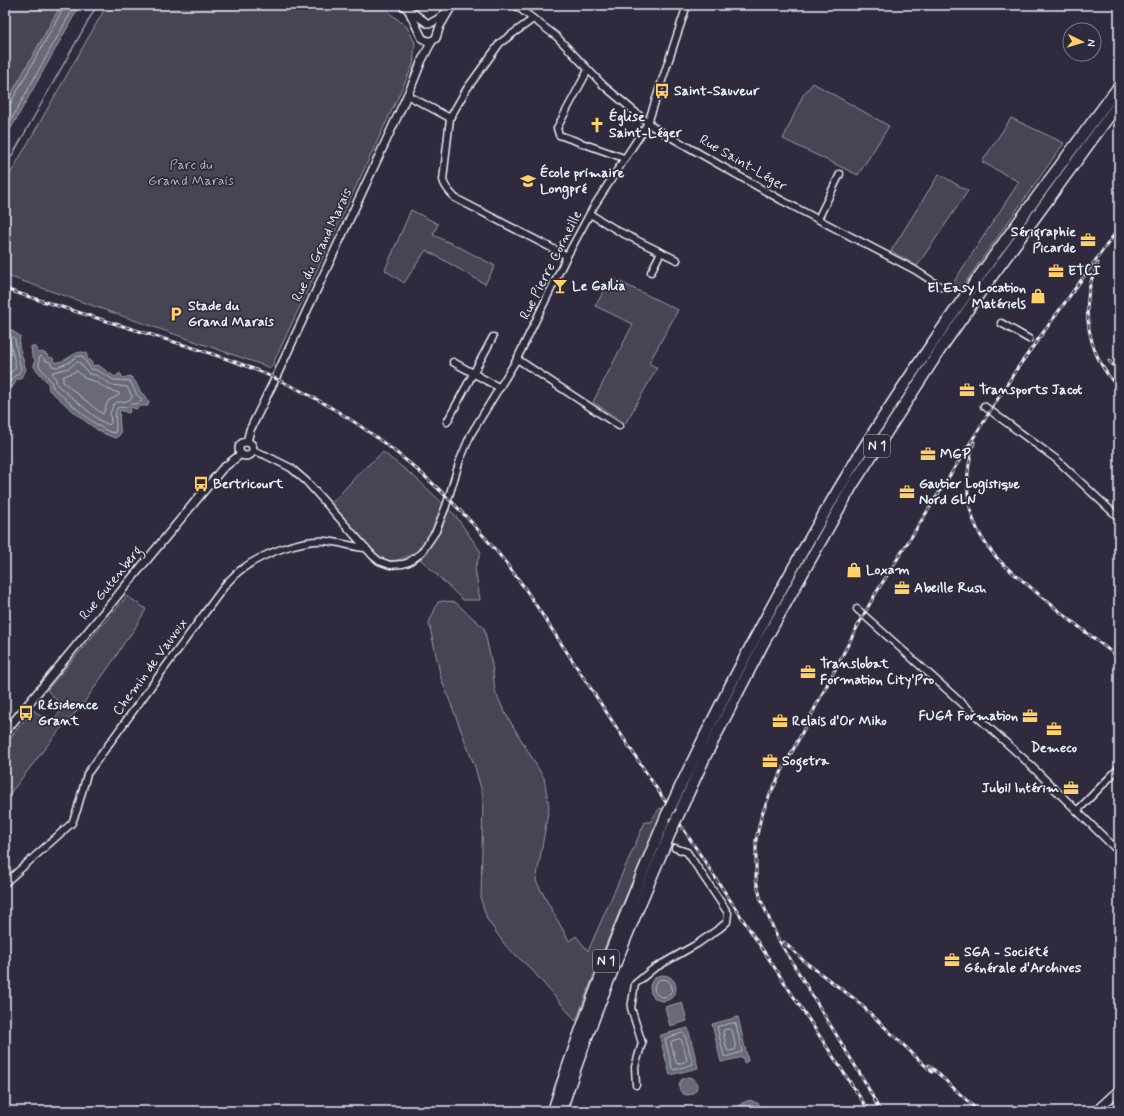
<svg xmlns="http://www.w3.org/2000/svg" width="1124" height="1116" font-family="Mynerve,sans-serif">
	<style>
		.green { fill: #464455; stroke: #979aa6 }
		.water { fill: #696978; stroke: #9c9fab }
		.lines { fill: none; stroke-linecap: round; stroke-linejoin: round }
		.shore { stroke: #b5bbc5; stroke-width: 1 }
		.stream { stroke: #9c9fab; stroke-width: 1.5 }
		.minor-casing { stroke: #e8f1f8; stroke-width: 9 }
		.tertiary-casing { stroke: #e8f1f8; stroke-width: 10 }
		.secondary-casing { stroke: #e8f1f8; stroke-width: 11 }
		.trunk-casing { stroke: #e8f1f8; stroke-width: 13 }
		.minor { stroke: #2f2a3d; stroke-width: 6 }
		.tertiary { stroke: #2f2a3d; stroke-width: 7 }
		.secondary { stroke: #2f2a3d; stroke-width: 8 }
		.trunk { stroke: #2f2a3d; stroke-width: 10 }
		.rail-casing { stroke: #e8f1f8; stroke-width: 3 }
		.rail { stroke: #2f2a3d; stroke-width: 1.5; stroke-dasharray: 4.5; stroke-linecap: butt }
		.trunk-bridge-casing { stroke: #e8f1f8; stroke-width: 13; stroke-linecap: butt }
		.trunk-bridge { stroke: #2f2a3d; stroke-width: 10 }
		.labels { text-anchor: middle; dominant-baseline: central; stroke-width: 3.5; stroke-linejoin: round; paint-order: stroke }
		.shield { fill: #2f2a3d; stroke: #b0b5c0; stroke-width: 1 }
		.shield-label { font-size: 13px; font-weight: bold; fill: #e8f1f8 }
		.poi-label { font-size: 14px; font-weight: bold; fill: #e8f1f8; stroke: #2f2a3d; text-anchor: start }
		.street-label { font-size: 14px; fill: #e8f1f8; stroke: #2f2a3d }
		.park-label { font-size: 14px; fill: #afb4bf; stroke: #2f2a3d }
	</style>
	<rect width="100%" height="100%" fill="#2f2a3d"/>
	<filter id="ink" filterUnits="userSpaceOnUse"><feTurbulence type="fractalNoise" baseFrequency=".025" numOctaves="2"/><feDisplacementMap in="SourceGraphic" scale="8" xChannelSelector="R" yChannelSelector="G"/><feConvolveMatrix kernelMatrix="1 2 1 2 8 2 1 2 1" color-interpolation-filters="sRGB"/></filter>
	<g filter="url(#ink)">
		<g class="green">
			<path d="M5,5H63L5,108Z"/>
			<path d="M107,5H380L407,27L415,43L413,65L271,368L5,275V183Z"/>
			<path d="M813,83L889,126L858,175L783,139L803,95Z"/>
			<path d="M1011,118L1064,143L960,290L951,286L1019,182L982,162Z"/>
			<path d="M939,174L968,191L917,266L891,251Z"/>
			<path d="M411,210L438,224L433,235L461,248L495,266L485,284L426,250L404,283L385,270Z"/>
			<path d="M612,278L678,310L649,363L657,368L625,424L593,402L633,324L595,306Z"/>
			<path d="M383,452L417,479L455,515L481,552L475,568L480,600H463L414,553C404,558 393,564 382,559C370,554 341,516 331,504L360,472Z"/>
			<path d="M127,596L146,609L134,630L124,643L115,658L83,704L53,738L5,800V744L33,710L50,723L64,708L47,690Z"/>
			<path d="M444,601L455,602L484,628L492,665L495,691L504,711L544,778L549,807L536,881L569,941L576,936L588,951L645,822H650L660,808L664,810C632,879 603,950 576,1021L532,970L505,945L487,919L481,900L483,796L475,767L441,678L429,623L438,602Z"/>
		</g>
		<g class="water">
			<path d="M61,5H80L5,139V105Z"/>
			<path d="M5,326L20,336L19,346L26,370L20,379H16L15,383L5,398Z"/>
			<path d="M31,346L35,347L39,353L42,352L48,355V357L53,358L54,362C67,364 74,348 87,353V358L92,363V366L98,365L115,377L120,373L123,378L130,376L135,381L141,393L144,394L146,399L149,401L148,406H140L136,409L131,407L129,413L120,410C118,418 121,426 120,434L117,438C96,435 66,404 49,390L48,383L34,367L35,359L32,356Z"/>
			<circle cx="663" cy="988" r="13"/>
			<path d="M682,1002L687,1021L670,1026L665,1007Z"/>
			<path d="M738,1017L748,1061L744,1063L743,1057L721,1062L712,1024Z"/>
			<path d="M688,1028L698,1068L670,1075L660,1038L661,1035Z"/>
			<circle cx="688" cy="1086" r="9"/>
			<path d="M750,1100L759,1104L764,1111H736L742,1103Z"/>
		</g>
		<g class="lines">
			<g class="shore">
				<path d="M5,106L10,104L63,9L64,5"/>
				<path d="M5,131L75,5"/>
				<path d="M5,331L15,339L16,347L21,369L18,374L13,377L5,390"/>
				<path d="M5,337L10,341L16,368L9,374L5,381"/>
				<path d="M82,356L91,369L97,370L114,380L130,381L137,395L142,399L141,402L135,404H130L126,408L120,407L117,408C113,418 118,425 115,433C101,433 66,399 53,388L51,381L39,366V358L41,356L46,361L50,362L52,366L57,367L68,363L76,357Z"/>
				<path d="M77,362L80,363L89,374L96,375L112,385L127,387L132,396L131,399L124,402H117L113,405L110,414L111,423L109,425L99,420L57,385L56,379L52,374L53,372L69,368Z"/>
				<path d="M77,371L86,379L94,381L109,390L119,393V395L108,401L103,414L101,413L63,382V377Z"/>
				<circle cx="663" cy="988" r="9"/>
				<path d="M733,1023L736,1024L742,1052L725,1057L724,1056L717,1027Z"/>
				<path d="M730,1029L732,1030L736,1048L735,1050L729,1051L727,1050L723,1032L724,1030Z"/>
				<path d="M683,1033L685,1035L693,1064L674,1070L672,1068L665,1039Z"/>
				<path d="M680,1039L682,1041L687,1060L685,1062L677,1064L676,1062L671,1043L672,1041Z"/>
			</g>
			<path class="stream" d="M5,168L97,5"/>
			<g class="minor-casing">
				<g id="minor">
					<path d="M515,5L556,36L604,86L653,127L781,200L915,270L941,287"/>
					<path d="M588,70L557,128L559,135L624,158"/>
					<path d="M407,95L450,118L466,90L500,43L533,19"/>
					<path d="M450,118L443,180C445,188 450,192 455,198L567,256"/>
					<path d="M590,214L620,232L677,260"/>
					<path d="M818,219L840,174"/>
					<path d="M651,272L661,252"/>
					<path d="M1001,323L1029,339"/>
					<path d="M517,359L619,426"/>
					<path d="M453,362L500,388"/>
					<path d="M984,406L1056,459L1119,518"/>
					<path d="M447,422L493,337"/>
					<path d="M253,451L265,455L291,468L306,481L373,556L379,561L390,565L403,564L409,562L421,553L436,531L446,506L460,460L471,434L517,359L567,256L594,206L648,123L687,5"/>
					<path d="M857,609L1023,758L1119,852"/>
					<path d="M1077,811L1119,768"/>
					<path d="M5,883L72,823L77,810L87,774L226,584C231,579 236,573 242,569C262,554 301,539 326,541C340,542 352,547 366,548"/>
					<path d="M636,1085L635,1067L642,1043L631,1008L635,984L653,969L697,944L720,928L727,922L728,913L687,852L675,848"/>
				</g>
			</g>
			<g class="tertiary-casing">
				<g id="tertiary">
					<path d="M402,5L427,23"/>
					<path d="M408,9L422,38C427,42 432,42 436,38L440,26L450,9"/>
					<path d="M431,23L438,19L455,5"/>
					<circle cx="246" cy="449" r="7"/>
					<path d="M247,442L250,430L275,379L412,85L422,60L432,41"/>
					<path d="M5,732L222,469L241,454"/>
				</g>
			</g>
			<g class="secondary-casing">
				<path id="secondary" d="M1096,1111L1119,1090"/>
			</g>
			<g class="trunk-casing">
				<g id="trunk">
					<path d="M671,806C728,685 791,566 861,452C940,325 1030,206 1119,86"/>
					<path d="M678,816L705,757L763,644L852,486L942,347L979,294L1119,103"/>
					<path d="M553,1111C585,1010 626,912 667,814"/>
					<path d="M561,1111C593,1013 634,918 674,824"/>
				</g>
			</g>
			<use href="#minor" class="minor"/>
			<use href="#tertiary" class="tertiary"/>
			<use href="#secondary" class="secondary"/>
			<use href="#trunk" class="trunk"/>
			<g class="rail-casing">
				<g id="rail">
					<path d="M1098,263C1078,305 1087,355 1119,388"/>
					<path d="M5,289C54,305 103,320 152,335C189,347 227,357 263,373C369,418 457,494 524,587L869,1111"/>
					<path d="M1109,361L1119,371"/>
					<path d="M974,442C961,486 966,526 999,560C1010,572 1024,581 1036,592C1063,615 1091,636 1119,658"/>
					<path d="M784,942L805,962L856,1000L932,1072"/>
					<path d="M929,1065L976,1109"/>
					<path d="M880,1111L865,1082L778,939L761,900L756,880V840L761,817L770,794L864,614L876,593L1016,370L1119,228"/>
				</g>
			</g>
			<use href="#rail" class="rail"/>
			<g class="trunk-bridge-casing">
				<g id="trunk-bridge">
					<path d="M667,814L671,806"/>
					<path d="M674,824L678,816"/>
				</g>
			</g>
			<use href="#trunk-bridge" class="trunk-bridge"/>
		</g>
	</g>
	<defs>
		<g id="bus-bare" transform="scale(1.2)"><path d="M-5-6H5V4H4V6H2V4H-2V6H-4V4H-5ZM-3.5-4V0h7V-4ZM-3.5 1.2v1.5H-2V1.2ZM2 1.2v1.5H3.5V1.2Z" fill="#ffd166" stroke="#2f2a3d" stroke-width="2.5" paint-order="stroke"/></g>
		<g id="church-bare" transform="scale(1.2)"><path d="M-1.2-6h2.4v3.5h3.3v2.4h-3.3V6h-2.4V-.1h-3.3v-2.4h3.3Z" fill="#ffd166" stroke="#2f2a3d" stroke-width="2.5" paint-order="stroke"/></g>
		<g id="school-bare" transform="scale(1.2)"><path d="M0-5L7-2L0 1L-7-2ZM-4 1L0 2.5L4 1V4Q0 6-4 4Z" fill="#ffd166" stroke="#2f2a3d" stroke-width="2.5" paint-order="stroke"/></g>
		<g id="office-bare" transform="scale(1.2)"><path d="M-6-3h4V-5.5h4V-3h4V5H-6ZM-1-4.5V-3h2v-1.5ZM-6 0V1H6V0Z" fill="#ffd166" stroke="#2f2a3d" stroke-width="2.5" paint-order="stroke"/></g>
		<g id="bar-bare" transform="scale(1.2)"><path d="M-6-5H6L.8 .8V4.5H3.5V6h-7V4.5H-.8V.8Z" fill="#ffd166" stroke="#2f2a3d" stroke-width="2.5" paint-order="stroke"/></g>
		<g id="shop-bare" transform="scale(1.2)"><path d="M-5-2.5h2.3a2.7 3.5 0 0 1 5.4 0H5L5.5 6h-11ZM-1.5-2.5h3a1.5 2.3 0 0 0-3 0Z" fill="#ffd166" stroke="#2f2a3d" stroke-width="2.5" paint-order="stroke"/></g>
		<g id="parking-bare" transform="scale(1.2)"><path d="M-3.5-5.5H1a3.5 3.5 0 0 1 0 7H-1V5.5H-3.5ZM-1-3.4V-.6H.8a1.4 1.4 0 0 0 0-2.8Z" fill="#ffd166" stroke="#2f2a3d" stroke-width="2.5" paint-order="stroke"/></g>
	</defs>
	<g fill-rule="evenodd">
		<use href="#bus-bare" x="662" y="91"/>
		<use href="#church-bare" x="597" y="125"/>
		<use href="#school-bare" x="528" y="181"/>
		<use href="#office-bare" x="1088" y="240"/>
		<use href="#office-bare" x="1056" y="271"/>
		<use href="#bar-bare" x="560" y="286"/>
		<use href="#shop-bare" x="1038" y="296"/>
		<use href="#parking-bare" x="176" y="314"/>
		<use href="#office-bare" x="967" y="390"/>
		<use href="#office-bare" x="928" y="454"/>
		<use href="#bus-bare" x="201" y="484"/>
		<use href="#office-bare" x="907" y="492"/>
		<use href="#shop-bare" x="854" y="570"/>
		<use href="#office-bare" x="902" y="588"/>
		<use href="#office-bare" x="808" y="672"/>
		<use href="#bus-bare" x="26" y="713"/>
		<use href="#office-bare" x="1030" y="716"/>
		<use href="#office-bare" x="780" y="721"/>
		<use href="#office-bare" x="1054" y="729"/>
		<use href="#office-bare" x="770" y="761"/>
		<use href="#office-bare" x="1071" y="788"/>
		<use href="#office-bare" x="952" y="960"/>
	</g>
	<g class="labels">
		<g class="shield">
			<rect x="864" y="435" width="26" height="22" rx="3"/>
			<rect x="593" y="950" width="26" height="22" rx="3"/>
		</g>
		<g class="shield-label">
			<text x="877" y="446">N 1</text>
			<text x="606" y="961">N 1</text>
		</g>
		<g class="poi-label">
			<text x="674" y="91">Saint-Sauveur</text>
			<text x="609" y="117">Église<tspan x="609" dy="16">Saint-Léger</tspan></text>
			<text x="540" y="173">École primaire<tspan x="540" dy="16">Longpré</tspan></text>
			<text x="1076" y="232" text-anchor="end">Sérigraphie<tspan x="1076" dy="16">Picarde</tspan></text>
			<text x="1068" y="271">ETCI</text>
			<text x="572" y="286">Le Gallia</text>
			<text x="1026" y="288" text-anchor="end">El Easy Location<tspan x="1026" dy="16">Matériels</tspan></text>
			<text x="188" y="306">Stade du<tspan x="188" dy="16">Grand Marais</tspan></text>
			<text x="979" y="390">Transports Jacot</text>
			<text x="940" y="454">MGP</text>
			<text x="213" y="484">Bertricourt</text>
			<text x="919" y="484">Gautier Logistique<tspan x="919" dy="16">Nord GLN</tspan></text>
			<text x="866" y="570">Loxam</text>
			<text x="914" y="588">Abeille Rush</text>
			<text x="820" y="664">Translobat<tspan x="820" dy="16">Formation City'Pro</tspan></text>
			<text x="38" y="705">Résidence<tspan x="38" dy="16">Grant</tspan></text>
			<text x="1018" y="716" text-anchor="end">FUGA Formation</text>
			<text x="792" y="721">Relais d'Or Miko</text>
			<text x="1054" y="748" text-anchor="middle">Demeco</text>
			<text x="782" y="761">Sogetra</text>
			<text x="1059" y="788" text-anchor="end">Jubil Intérim</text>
			<text x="964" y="952">SGA - Société<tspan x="964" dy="16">Générale d'Archives</tspan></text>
		</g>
		<g class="street-label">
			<text transform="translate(743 163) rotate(30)">Rue Saint-Léger</text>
			<text transform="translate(322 245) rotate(-65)">Rue du Grand Marais</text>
			<text transform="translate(551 265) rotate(-63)">Rue Pierre Corneille</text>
			<text transform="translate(111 583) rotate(-51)">Rue Gutenberg</text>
			<text transform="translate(150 667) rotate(-54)">Chemin de Vauvoix</text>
		</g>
		<g class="park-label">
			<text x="191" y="165">Parc du<tspan x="191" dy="16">Grand Marais</tspan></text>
		</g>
	</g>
	<rect width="1124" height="1116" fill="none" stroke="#2f2a3d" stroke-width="20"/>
	<rect x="10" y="10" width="1104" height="1096" fill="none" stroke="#e8f1f8" stroke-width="1.5" filter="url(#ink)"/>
	<g transform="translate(1082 42) rotate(95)"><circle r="19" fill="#2f2a3d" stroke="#797a88"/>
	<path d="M0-3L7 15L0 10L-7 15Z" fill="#ffd166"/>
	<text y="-6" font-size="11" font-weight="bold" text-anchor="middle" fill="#e8f1f8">N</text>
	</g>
</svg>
